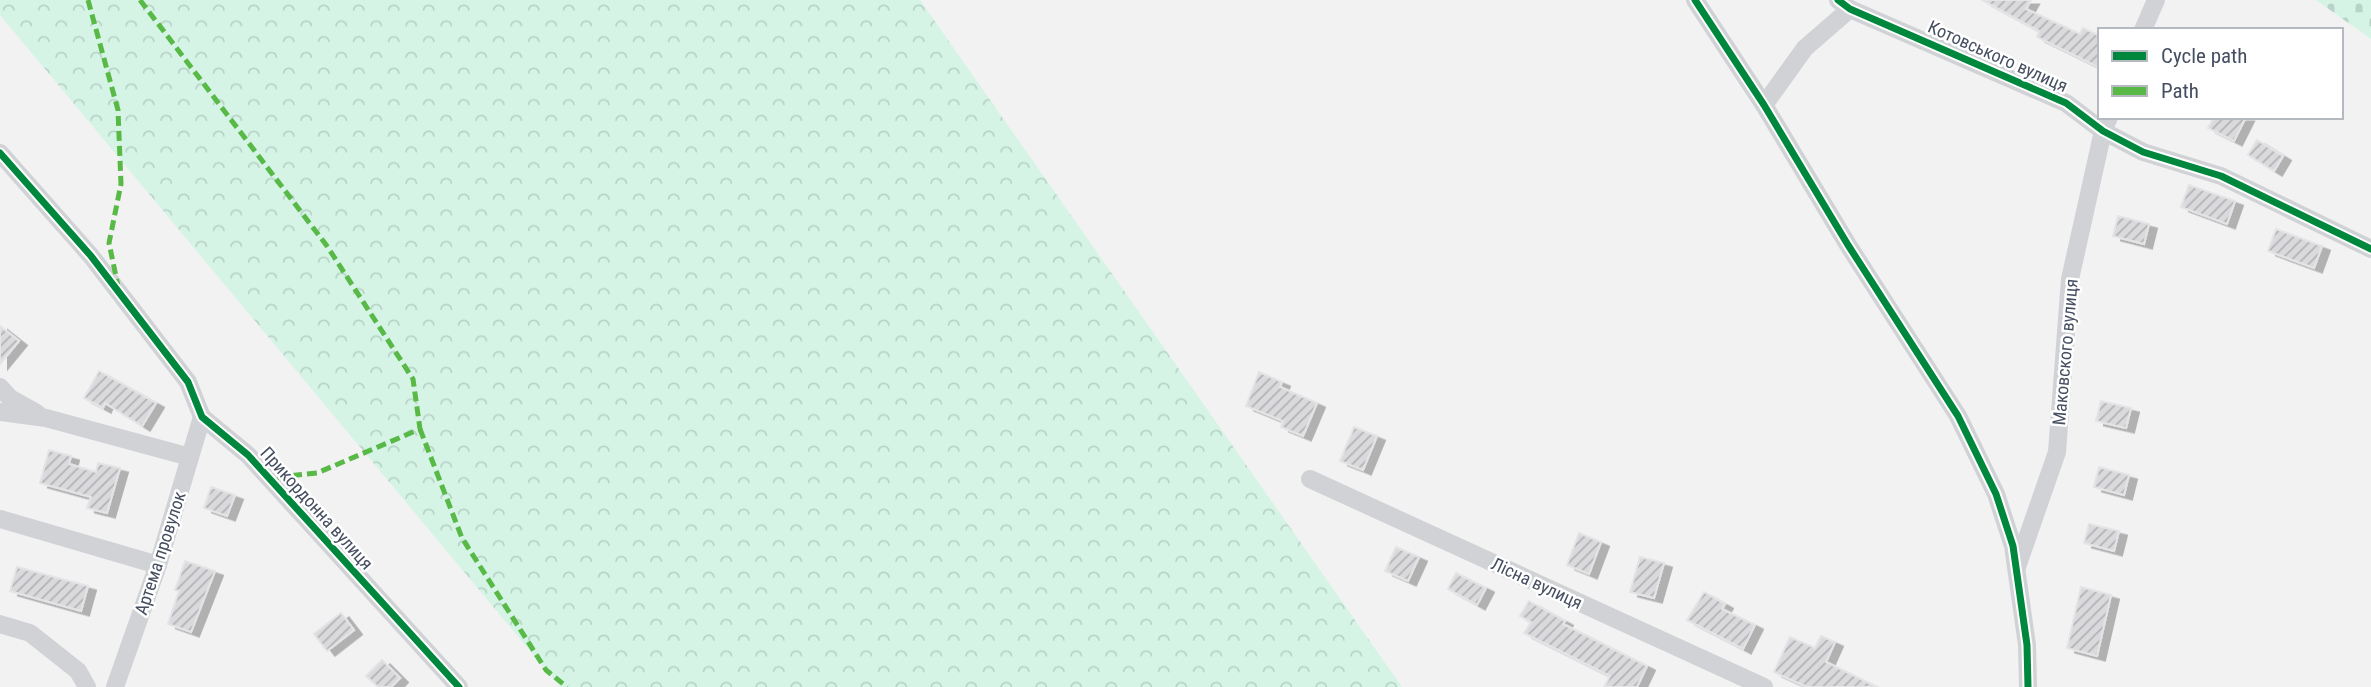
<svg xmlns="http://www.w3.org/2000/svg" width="2371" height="687" font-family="'Roboto Condensed',sans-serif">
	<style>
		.forest { fill: url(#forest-crowns) }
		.cemetery { fill: url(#cemetery-stones) }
		.building { fill: url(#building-hatch); stroke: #e4e3e5; stroke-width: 2; filter: url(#shadow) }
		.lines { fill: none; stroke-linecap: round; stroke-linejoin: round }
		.street { stroke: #d0d2d5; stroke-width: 18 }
		.quiet { stroke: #58b947; stroke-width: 5; stroke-dasharray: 10 5; stroke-linecap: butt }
		.cycleway-casing { stroke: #fff; stroke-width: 11 }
		.cycleway { stroke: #00873e; stroke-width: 7 }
		.labels { text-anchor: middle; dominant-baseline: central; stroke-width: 5; stroke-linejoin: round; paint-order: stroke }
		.street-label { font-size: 18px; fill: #464f61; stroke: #fff }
	</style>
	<defs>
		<pattern id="forest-crowns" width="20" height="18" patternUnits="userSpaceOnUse" patternTransform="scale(1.75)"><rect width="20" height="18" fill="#d5f4e6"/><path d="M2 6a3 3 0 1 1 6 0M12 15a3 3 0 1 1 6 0" fill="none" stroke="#b8d3c8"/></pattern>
		<pattern id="cemetery-stones" width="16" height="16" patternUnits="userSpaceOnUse" patternTransform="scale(1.75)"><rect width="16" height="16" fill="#d5f4e6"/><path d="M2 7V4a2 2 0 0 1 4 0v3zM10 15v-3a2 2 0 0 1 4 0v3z" fill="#b8d3c8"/></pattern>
		<pattern id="building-hatch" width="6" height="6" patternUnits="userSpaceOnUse" patternTransform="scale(1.75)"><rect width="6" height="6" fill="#dadadd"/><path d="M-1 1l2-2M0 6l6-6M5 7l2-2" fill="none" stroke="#b3b3b7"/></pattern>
		<filter id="shadow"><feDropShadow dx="8" dy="4.5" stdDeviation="0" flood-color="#0004"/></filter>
	</defs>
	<rect width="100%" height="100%" fill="#f3f2f2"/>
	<path class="forest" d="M0,0H920L1402,687H560L0,15Z"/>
	<path class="cemetery" d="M2316,0H2371V39Z"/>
	<g class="building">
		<path d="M1982,0H2031L2026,9L2080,34L2083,28L2100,36V68L2037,37L2039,31Z"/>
		<path d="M2214,117H2246L2234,141L2208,128Z"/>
		<path d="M2257,140L2283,156L2274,171L2248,155Z"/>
		<path d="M2189,185L2235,201L2227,224L2181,207Z"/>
		<path d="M2118,216L2149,224L2144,244L2113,236Z"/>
		<path d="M2276,229L2322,246L2314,268L2268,251Z"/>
		<path d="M0,326L19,341L0,364Z"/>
		<path d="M99,371L156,403L142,426L105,403L103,408L84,398Z"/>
		<path d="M1259,372L1282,382L1280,387L1317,403L1303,436L1281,427L1283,421L1246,406Z"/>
		<path d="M2101,401L2131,408L2126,428L2096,421Z"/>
		<path d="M1354,427L1377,436L1363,470L1340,461Z"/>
		<path d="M49,450L71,456L69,464L96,472L98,463L120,468L107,513L87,508L91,497L40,483Z"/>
		<path d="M2099,467L2129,475L2124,495L2094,487Z"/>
		<path d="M211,487L235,495L227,516L204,508Z"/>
		<path d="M2089,524L2119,531L2114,551L2084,543Z"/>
		<path d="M1579,533L1601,542L1589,574L1567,565Z"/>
		<path d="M1396,547L1419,557L1408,581L1385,571Z"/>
		<path d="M1640,557L1664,563L1654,598L1630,592Z"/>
		<path d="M185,561L215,571L191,632L168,624L179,591L175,590Z"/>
		<path d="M17,567L88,586L81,611L10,591Z"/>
		<path d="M1456,573L1486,588L1477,605L1448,589Z"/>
		<path d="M2081,587L2111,595L2097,656L2067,648Z"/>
		<path d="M1704,592L1725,604L1722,609L1755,625L1743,649L1687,620Z"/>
		<path d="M1529,601L1565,621L1563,624L1647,666L1637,687H1604L1610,676L1524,633L1531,622L1520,616Z"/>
		<path d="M341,613L354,630L327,651L314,634Z"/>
		<path d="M1821,636L1835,642L1826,662L1877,687H1807L1774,672L1790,637L1815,648Z"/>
		<path d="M382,660L400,678L391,687H378L366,676Z"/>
	</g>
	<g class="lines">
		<g class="street">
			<path d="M1695,0L1764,105L1848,245L1958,416L1996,494L2013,546L2027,645L2028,687"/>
			<path d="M1838,0L1850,9L2066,103L2103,131L2143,152L2221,176L2371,249"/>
			<path d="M2143,30L2156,0"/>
			<path d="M1764,105L1805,48L1850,9"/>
			<path d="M0,153L91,256L188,382L202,417L248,455L459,687"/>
			<path d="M0,387L10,398L37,413"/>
			<path d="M0,412L46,418L190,457"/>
			<path d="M1310,479L1764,687"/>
			<path d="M0,519L158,565"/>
			<path d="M2017,567L2057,452L2070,279L2103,131L2109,117"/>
			<path d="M0,624L30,633L78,671L87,687"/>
			<path d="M115,687L158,565L202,417"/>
		</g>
		<g class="quiet">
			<path d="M88,0L118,110L121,184L109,243L118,286"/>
			<path d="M140,0L327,246L413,379L420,429L317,473L269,478"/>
			<path d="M420,429L462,538L546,670L567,687"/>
		</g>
		<g class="cycleway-casing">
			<g id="cycleway">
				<path d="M1695,0L1764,105L1848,245L1958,416L1996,494L2013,546L2027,645L2028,687"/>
				<path d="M1838,0L1850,9L2066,103L2103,131L2143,152L2221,176L2371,249"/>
				<path d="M0,153L91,256L188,382L202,417L248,455L459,687"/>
			</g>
		</g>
		<use href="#cycleway" class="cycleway"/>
	</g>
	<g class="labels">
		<g class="street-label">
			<text transform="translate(1998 56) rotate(24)">Котовського вулиця</text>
			<text transform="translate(2065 352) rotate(-85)">Маковского вулиця</text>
			<text transform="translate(317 508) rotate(48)">Прикордонна вулиця</text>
			<text transform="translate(160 553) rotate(-72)">Артема провулок</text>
			<text transform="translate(1537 583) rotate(25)">Лісна вулиця</text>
		</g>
	</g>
	<rect x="2098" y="28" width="245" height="91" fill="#ffffff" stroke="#b5b9c0" stroke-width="2"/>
	<rect x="2112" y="51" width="35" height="10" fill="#00873e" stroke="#b5b9c0" stroke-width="2"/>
	<text x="2161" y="63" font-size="21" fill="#464f61">Cycle path</text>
	<rect x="2112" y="86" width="35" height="10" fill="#58b947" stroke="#b5b9c0" stroke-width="2"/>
	<text x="2161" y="98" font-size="21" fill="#464f61">Path</text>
</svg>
